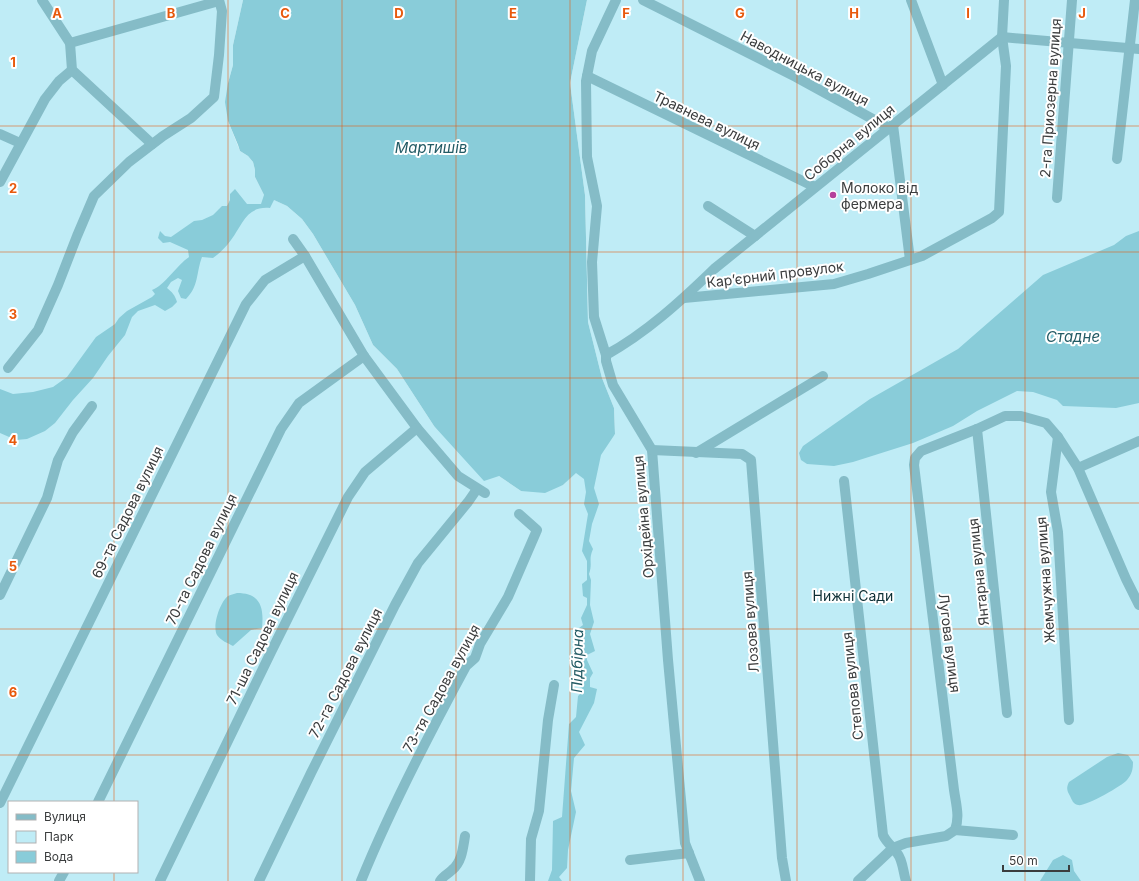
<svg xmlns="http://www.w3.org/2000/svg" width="1139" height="881" font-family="Inter,sans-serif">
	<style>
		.green { fill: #bfecf6; fill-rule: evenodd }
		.water { fill: #89ccd9 }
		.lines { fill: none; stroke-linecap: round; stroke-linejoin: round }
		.minor { stroke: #85bcc7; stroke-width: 10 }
		.grid { fill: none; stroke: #e8590c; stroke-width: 1; stroke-opacity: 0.55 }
		.poi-dot { fill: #b5419b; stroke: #fff; stroke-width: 1.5 }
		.labels { text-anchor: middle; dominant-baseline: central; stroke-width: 4; stroke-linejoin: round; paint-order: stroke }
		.street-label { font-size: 14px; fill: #3b3d3e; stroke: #fff }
		.poi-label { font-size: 14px; fill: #3b3d3e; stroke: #fff; text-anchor: start }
		.park-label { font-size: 14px; fill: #0e3036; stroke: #fff }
		.water-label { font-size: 15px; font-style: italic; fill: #235b65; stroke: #fff }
		.grid-label { font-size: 13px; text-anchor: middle; font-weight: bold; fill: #e8590c; stroke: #fff; stroke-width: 4; stroke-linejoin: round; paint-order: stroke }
	</style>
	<rect width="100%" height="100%" fill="#f5fdfe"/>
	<path class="green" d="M0,0H243L233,45V65L228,83V121L240,151L248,156L253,162L255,170V177L264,195L287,206L302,219L313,234L355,305L373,345L397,369L434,426L499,476L521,491L563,485L615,434L614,408L602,378L588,322L585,195L570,83L587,0H1139V881H0ZM9,802H137V872H9Z"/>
	<g class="water">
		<path d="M243,0H587L570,83L585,195L588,322L602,378L614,408L615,434L601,455L594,488L599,504L592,524L589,541L593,549C588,560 593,563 589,574L591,580L590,605L594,622L590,634L595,651L587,655V660L593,673L590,678V687L597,689L594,703L579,732L585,745L574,758L571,791L576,812L568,850L567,868L559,877L562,881H548L552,870L553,821L562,817L569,724L576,717L578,696L584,690L579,686L578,677L584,670L580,663L581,648L576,638L579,628L583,625L581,618L587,605V598L583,596L582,584L587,580V561L582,551L588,514L584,504L586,492L584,479L576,473L563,485L545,493L521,491L499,476L484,481L434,426L397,369L373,345L355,305L313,234L302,219L287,206L274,200L270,208C246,206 243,224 231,240C226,247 220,253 213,258L202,257C196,273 199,286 186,299L181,298L178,291L182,280L178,278L171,282L167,288C172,292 175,295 177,302L172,307L165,311L155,305L138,311L132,317L125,335L108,356L93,378L73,400L55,423L45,431L27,439L16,440L0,433V389L13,394L33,392L53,387L67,377L96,337L115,324L119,318L127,311L152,297L155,294L152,290C164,286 177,265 189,257L188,250L170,242L163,243L158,238L160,231L165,236L171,237L194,221L202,220L213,215L222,206H227L230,200V194L235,189L247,204H261L264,195L255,177V170L253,162L248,156L240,151L238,145L228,121L225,102L228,83L233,65V45Z"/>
		<path d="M1139,231V403L1116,408L1063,406L1057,400L1033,392L1017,391L977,411L953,426L913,443L853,462L834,466L807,464L801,460L799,453L803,446L870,399L958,349L1043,275L1114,245L1126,236Z"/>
		<path d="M237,593C261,593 264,608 262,628L251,630L233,646C228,643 221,641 217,635C212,626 220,602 228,596C230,595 234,594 237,593Z"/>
		<path d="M1118,753L1128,755L1133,762C1133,769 1132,774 1127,780C1122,786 1085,807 1078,805C1073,804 1072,800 1070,796C1067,791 1066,788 1069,782L1107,757Z"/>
		<path d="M1063,855L1072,860L1074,871L1081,881H1040L1053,860Z"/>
	</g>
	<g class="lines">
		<g class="minor">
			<path d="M42,0L70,43L72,70L152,144"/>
			<path d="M616,0L592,51L586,81L587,157L597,206L592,262L594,317L606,355V361L613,385L652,450L668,660L685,843L700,881"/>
			<path d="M643,0L796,77L889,128"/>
			<path d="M911,0L943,85"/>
			<path d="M70,43L219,1"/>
			<path d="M587,76L815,187"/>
			<path d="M893,125L910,260"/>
			<path d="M0,134L20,143"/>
			<path d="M1117,159L1135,0"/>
			<path d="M0,182L45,99L59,81L72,70"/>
			<path d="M1057,198L1072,0"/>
			<path d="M708,206L755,236"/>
			<path d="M293,239L305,256L364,356L417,428L458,476L485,493"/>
			<path d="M684,298L834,284L868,274L922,256L992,218L999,212L1006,66L1002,37L1004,0"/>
			<path d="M606,355C646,333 681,301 714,269L1002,37L1139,49"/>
			<path d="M8,368L38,330L58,285L77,236L94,196L129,162L163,136L191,118L214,97L219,55L222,11L219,0"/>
			<path d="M977,429L1007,713"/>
			<path d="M1058,437L1051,492L1058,532L1069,720"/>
			<path d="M652,450L742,454L751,460L782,858L786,881"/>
			<path d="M696,453L823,376"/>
			<path d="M1078,468L1139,441"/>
			<path d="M844,481L883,835C886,842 892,846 897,853C903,860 903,872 906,881"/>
			<path d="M0,595L47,498L58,460L73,432L92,406"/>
			<path d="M98,802L281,429L299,403L364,356"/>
			<path d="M0,803L246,304L265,280L305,256"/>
			<path d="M955,830C960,817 956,804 954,790L914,465L915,458L921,451L977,429L1005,416H1021L1046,423L1058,437L1078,468L1126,579L1139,605"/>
			<path d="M630,860L689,853"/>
			<path d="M59,881L64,872"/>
			<path d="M160,881L271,652L348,497L365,472L417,428"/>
			<path d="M259,881L311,773L395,605L418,563L468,502L477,489"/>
			<path d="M361,881C391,807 428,736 466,666L475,658L480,644L508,597L537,530L519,514"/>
			<path d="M440,881C443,876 448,874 452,870C462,862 463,848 465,836"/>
			<path d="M530,881L531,839L539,811L548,720L554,685"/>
			<path d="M858,881L893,848L906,843L946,836L955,830L1013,835"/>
		</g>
	</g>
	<path class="grid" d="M114,0V802M228,0V881M342,0V881M456,0V881M570,0V881M683,0V881M797,0V881M911,0V881M1025,0V881M0,126H1139M0,252H1139M0,378H1139M0,503H1139M0,629H1139M0,755H1139M114,872V881"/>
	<circle class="poi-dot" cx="833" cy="195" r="4"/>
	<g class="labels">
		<g class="street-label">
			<text transform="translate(805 68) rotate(28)">Наводницька вулиця</text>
			<text transform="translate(1050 98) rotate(-86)">2-га Приозерна вулиця</text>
			<text transform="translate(707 120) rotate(26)">Травнева вулиця</text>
			<text transform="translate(849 142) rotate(-39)">Соборна вулиця</text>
			<text transform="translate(775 274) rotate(-7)">Карʼєрний провулок</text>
			<text transform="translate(127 512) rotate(-64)">69-та Садова вулиця</text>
			<text transform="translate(643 517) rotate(-95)">Орхідейна вулиця</text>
			<text transform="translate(201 559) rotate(-64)">70-та Садова вулиця</text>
			<text transform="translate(978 572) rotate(-96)">Янтарна вулиця</text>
			<text transform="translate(1045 580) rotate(-94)">Жемчужна вулиця</text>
			<text transform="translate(750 622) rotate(-94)">Лозова вулиця</text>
			<text transform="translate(262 638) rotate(-64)">71-ша Садова вулиця</text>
			<text transform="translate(950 643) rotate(83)">Лугова вулиця</text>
			<text transform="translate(345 673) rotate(-63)">72-га Садова вулиця</text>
			<text transform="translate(852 686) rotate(-96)">Степова вулиця</text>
			<text transform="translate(441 688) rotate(-61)">73-тя Садова вулиця</text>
		</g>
		<g class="poi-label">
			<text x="841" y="187">Молоко від<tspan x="841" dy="16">фермера</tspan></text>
		</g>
		<g class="park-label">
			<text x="853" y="595">Нижні Сади</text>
		</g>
		<g class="water-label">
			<text x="431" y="147">Мартишів</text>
			<text x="1073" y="336">Стадне</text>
			<text transform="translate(577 661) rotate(-89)">Підбірна</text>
		</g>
	</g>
	<g class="grid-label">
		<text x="57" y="18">A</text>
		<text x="171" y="18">B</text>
		<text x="285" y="18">C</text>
		<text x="399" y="18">D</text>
		<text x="513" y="18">E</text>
		<text x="626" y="18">F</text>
		<text x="740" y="18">G</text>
		<text x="854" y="18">H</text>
		<text x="968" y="18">I</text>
		<text x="1082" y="18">J</text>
		<text x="13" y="67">1</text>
		<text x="13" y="193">2</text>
		<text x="13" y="319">3</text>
		<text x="13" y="445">4</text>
		<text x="13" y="571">5</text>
		<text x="13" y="697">6</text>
	</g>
	<rect x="8" y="801" width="130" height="72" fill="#ffffff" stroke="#b1b1b2"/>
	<rect x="16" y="814" width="20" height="6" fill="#85bcc7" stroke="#b1b1b2"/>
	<text x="44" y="821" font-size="12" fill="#3b3d3e">Вулиця</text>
	<rect x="16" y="831" width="20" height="12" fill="#bfecf6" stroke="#b1b1b2"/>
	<text x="44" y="841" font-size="12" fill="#3b3d3e">Парк</text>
	<rect x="16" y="851" width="20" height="12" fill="#89ccd9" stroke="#b1b1b2"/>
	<text x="44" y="861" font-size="12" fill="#3b3d3e">Вода</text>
	<path d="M1003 865v6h66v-6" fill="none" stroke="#3b3d3e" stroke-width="2"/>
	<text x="1009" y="865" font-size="12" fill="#3b3d3e" stroke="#ffffff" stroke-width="3" paint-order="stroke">50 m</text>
</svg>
